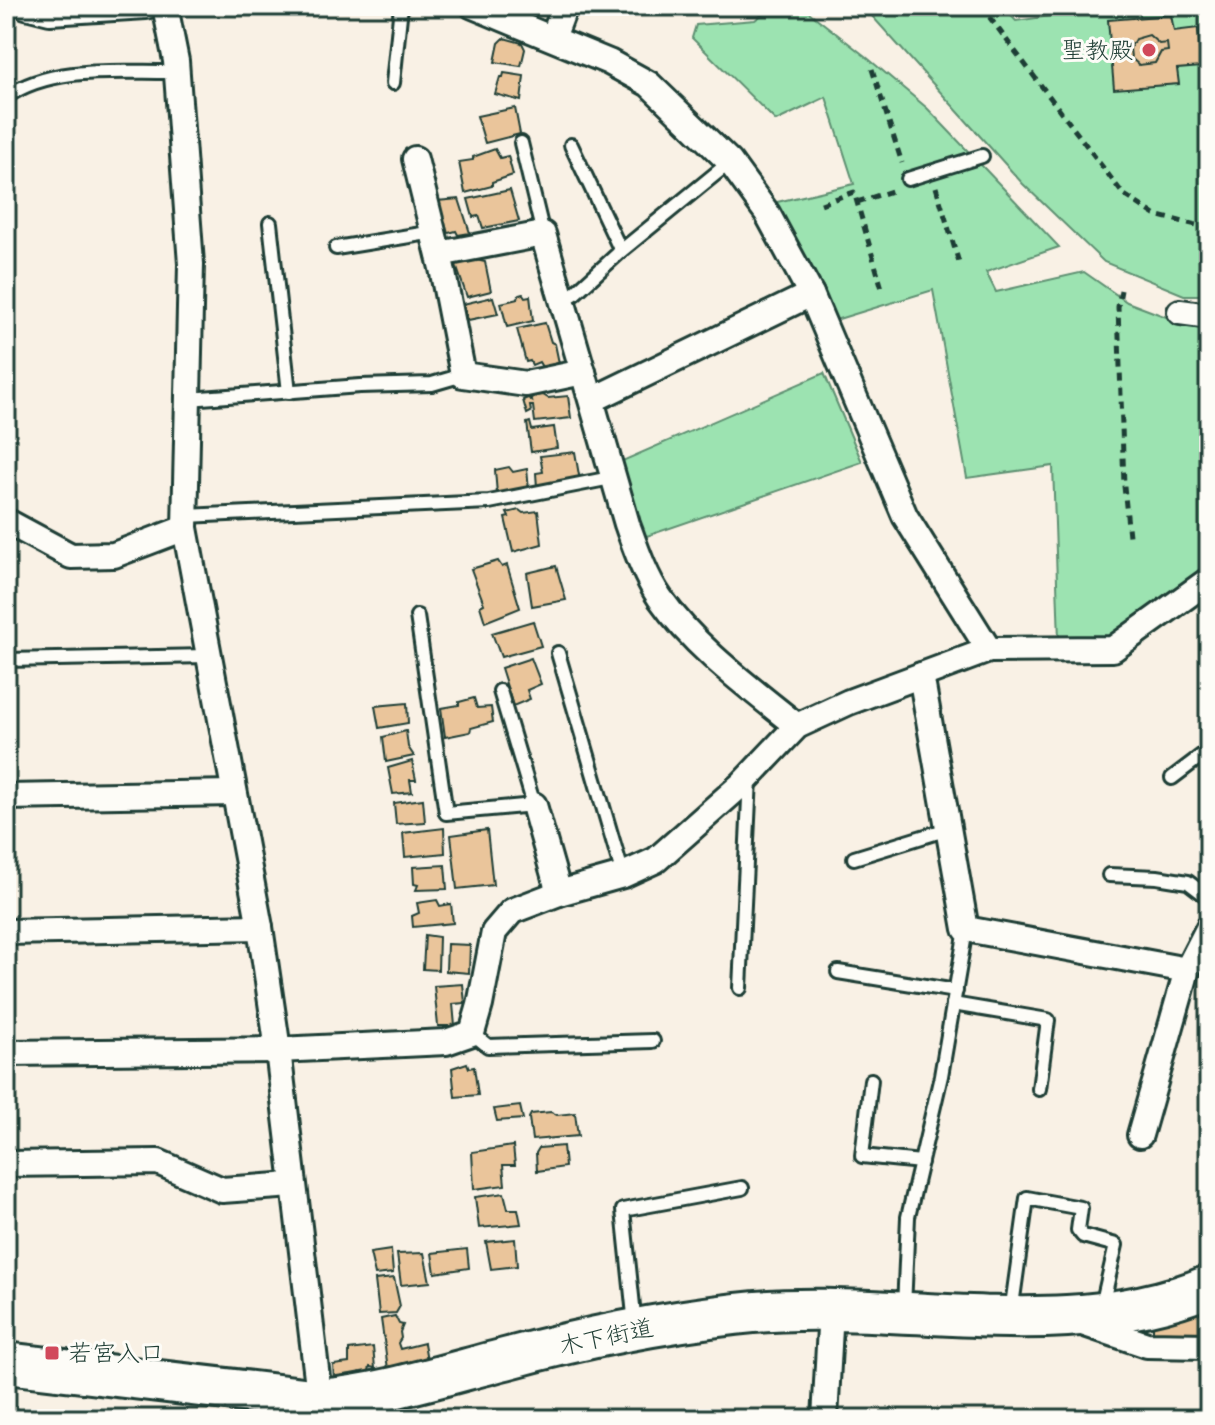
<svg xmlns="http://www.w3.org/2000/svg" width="1215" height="1425" font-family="'Comic Neue','Klee One',sans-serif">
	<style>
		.green { fill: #9ce3b1; stroke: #5e9072; stroke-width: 2 }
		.building { fill: #eac59b; stroke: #1f3d34; stroke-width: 2 }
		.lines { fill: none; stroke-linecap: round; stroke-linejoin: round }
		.service-casing { stroke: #1f3d34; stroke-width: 18 }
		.minor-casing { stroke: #1f3d34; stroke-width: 30 }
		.primary-casing { stroke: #1f3d34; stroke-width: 46 }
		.path { stroke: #1f3d34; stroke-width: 5; stroke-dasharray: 8 6; stroke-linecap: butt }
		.service { stroke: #fdfcf7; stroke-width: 12 }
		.minor { stroke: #fdfcf7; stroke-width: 24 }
		.primary { stroke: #fdfcf7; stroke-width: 40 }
		.poi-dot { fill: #d1495b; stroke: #fdfcf7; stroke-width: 3 }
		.labels { text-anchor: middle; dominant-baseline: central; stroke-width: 6; stroke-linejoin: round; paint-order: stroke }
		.poi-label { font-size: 24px; fill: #1f3d34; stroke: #fdfcf7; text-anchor: end }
		.street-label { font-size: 24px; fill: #1f3d34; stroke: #fdfcf7 }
	</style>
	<rect width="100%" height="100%" fill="#f9f1e5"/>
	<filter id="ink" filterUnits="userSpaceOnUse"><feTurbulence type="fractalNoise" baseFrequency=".0125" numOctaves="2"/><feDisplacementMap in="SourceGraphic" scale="16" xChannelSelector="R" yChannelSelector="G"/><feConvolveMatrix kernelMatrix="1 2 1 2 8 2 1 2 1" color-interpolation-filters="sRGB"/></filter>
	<g filter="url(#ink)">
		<g class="green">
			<path d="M773,6H801L865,56L927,108L1059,247L986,272L996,292L1084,272L1127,302L1169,318L1208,324L1207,570L1111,641L1059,640L1053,466L967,478L933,290L832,321L773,203L854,184L826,97L776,121L692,38L696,25L755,20Z"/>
			<path d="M863,6H1002L1016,21L1120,6H1209V295H1184L1104,262L1023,184Z"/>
			<path d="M824,373L862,462L641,538L620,462Z"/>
		</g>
		<g class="building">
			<path d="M1171,15L1174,31L1198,28L1201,67L1177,69L1179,84L1114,89L1108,20Z"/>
			<path d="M1149,35L1159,44L1167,43L1168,51L1161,52L1155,63L1139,65L1131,58L1130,48L1135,39Z"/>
			<path d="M504,38L522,43L525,49L521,66L495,62L499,43Z"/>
			<path d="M504,73L524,76L521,101L495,94L500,77H503Z"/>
			<path d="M515,108L520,134L485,143L477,116Z"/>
			<path d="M495,149L500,158L508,156L513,175L492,182V186L465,193L459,162L473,160V157Z"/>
			<path d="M510,190L519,221L483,228L479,216L473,217L468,199Z"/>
			<path d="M459,199L470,233L458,235L456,231L445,234L437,201Z"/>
			<path d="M471,259L485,262L491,291L467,297L456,265Z"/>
			<path d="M523,294L525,297L530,296L533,321L507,327L501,303L518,299L519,295Z"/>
			<path d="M493,297L498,314L468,320L463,304Z"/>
			<path d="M545,323L551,342L555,344L559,363L542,367L539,362L532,365L530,361L526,362L517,329Z"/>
			<path d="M543,395L548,398L568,396L571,418L535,422L533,406H530L531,412L527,414L523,400L528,398L532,401L531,397Z"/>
			<path d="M530,422L532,430L554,427L557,448L531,452L527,423Z"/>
			<path d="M575,452L580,481L537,487L536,473L543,472L540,456Z"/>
			<path d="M509,467L513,472L527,469L529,490L497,494L495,470Z"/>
			<path d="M519,510L523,513L538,511L542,544L513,552L505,518L509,517L507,513Z"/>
			<path d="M498,561L502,567L507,565L520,608L485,622L480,606L484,604L471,569Z"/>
			<path d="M556,566L566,600L532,606L527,573Z"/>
			<path d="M533,621L541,646L501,657L492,633Z"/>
			<path d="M531,658L541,684L527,690L530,699L513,706L501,668Z"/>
			<path d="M474,698L477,708L491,707L493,722L471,728L470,732L445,737L441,708L459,705V702Z"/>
			<path d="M407,703L408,723L379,728L375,706Z"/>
			<path d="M406,731L408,747L414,756L386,762L383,737Z"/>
			<path d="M412,761L416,780H410L412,792L393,794L388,768Z"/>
			<path d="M423,799L425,822L396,824L394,803Z"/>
			<path d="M444,828L445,853L405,857L403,833Z"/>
			<path d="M487,830L493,885L457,889L451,835Z"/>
			<path d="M445,865L447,889L416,890L418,885L414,884L413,867Z"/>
			<path d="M437,900L440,906L451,904L453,923L413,927L412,916L419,913L417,903Z"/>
			<path d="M425,935L439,937L438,970L423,969Z"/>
			<path d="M447,944L470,945L469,973L446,971Z"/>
			<path d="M463,984L465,1003L453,1004L455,1026H438L434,986Z"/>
			<path d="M467,1063L469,1068L474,1067L478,1095L455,1097L452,1068Z"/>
			<path d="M520,1106L523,1119L497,1121L494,1109Z"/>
			<path d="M551,1112L557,1115L575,1113L578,1136L532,1140L529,1118L531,1114Z"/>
			<path d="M513,1146L515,1165H503L505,1185L474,1189L472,1152Z"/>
			<path d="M563,1146L565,1167L537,1171L536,1153L539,1148Z"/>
			<path d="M504,1193L508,1209H518L521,1224L479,1228L475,1197Z"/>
			<path d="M515,1239L517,1266L491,1269L486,1242Z"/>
			<path d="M467,1249L469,1268L435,1273L432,1253Z"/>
			<path d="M391,1250L393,1273L375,1275L370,1253Z"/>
			<path d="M424,1253L430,1282L401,1285L397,1254Z"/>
			<path d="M394,1278L400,1306L396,1313L379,1314L375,1280Z"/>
			<path d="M1209,1306V1338H1153V1318Z"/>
			<path d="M395,1316L399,1324L403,1325L400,1332L401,1338L398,1343L400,1349L424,1343L427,1360L388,1369L381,1319Z"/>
			<path d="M373,1347L375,1368L370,1367L368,1374L334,1378L333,1365L349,1363V1350Z"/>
		</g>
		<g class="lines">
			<g class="service-casing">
				<g id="service">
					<path d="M393,83L401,6"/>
					<path d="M6,97C53,64 122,73 177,72"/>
					<path d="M521,143L543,234"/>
					<path d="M571,145L621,251"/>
					<path d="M908,179L982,156"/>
					<path d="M270,223L289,392"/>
					<path d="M336,248L434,232"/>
					<path d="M561,300L574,294L621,251L730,162"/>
					<path d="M188,399L360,386L432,384L463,375"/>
					<path d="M186,516L489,502L616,477"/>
					<path d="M417,616L446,813L534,805L500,691"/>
					<path d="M558,653L623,875"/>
					<path d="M6,660L208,656"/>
					<path d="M1172,778L1209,750"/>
					<path d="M854,858L948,829"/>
					<path d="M1109,875L1157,877L1188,882L1209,898"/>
					<path d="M838,972L956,991"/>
					<path d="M740,988L750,778"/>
					<path d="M953,1004L1048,1020L1039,1089"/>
					<path d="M472,1033L488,1046L653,1041"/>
					<path d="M871,1080L862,1156L921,1162"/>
					<path d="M904,1308L908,1217L941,1076L966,929"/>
					<path d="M1011,1313L1027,1198L1081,1208L1078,1230L1083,1236L1116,1245L1104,1297"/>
					<path d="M635,1325L623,1210L742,1188"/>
				</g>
			</g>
			<g class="minor-casing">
				<g id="minor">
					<path d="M26,6L50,12L146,6"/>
					<path d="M165,6L176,61L191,264L185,528L260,927L278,1050L321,1411"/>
					<path d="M473,6L609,62L649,84L730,162L767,213L811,294L905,516L989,650"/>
					<path d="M553,38L565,6"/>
					<path d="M415,159L442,268L463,375L526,384L583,372"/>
					<path d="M439,254L543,234L627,524C636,549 645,576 660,598C696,649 749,687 797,726"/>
					<path d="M1180,312L1209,316"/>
					<path d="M592,400L811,294"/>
					<path d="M6,521L71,556L114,555L185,528"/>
					<path d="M921,675L966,929L1187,970"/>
					<path d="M6,797L234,793"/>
					<path d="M534,805L559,893"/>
					<path d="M6,932L260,927"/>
					<path d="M6,1053L278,1050L446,1042L472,1033L480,1005L494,932L512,911L559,893L623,875L656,860L742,784L797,726L849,702L989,650L1113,649L1209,580"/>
					<path d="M1140,1135L1187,970L1209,927"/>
					<path d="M6,1164L158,1162L222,1190L293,1185"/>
					<path d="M1079,1322L1147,1345L1209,1346"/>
					<path d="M825,1419L831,1309"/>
				</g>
			</g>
			<g class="primary-casing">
				<path id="primary" d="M6,1363L320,1400C385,1394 446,1374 509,1358C583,1338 658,1323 735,1314C890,1295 1061,1348 1209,1286"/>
			</g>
			<g class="path">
				<path d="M981,6L1123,194L1155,215L1209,228"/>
				<path d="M872,69L902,163"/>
				<path d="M936,187L960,266"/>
				<path d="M857,202L895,190"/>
				<path d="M821,204L854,192L883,292"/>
				<path d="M1121,290L1118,307L1124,486L1129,536"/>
			</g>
			<use href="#service" class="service"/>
			<use href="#minor" class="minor"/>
			<use href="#primary" class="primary"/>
		</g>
	</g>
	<g class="poi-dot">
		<circle cx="1149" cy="50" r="8"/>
		<rect x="44" y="1345" width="16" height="16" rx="4"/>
	</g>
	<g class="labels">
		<g class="poi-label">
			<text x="1133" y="50">聖教殿</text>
			<text x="68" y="1353" text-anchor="start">若宮入口</text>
		</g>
		<g class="street-label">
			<text transform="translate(606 1337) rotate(-12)">木下街道</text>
		</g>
	</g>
	<rect width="1215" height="1425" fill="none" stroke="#fdfcf7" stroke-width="32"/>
	<rect x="16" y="16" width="1183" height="1393" fill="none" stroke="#1f3d34" stroke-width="3" filter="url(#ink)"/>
</svg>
